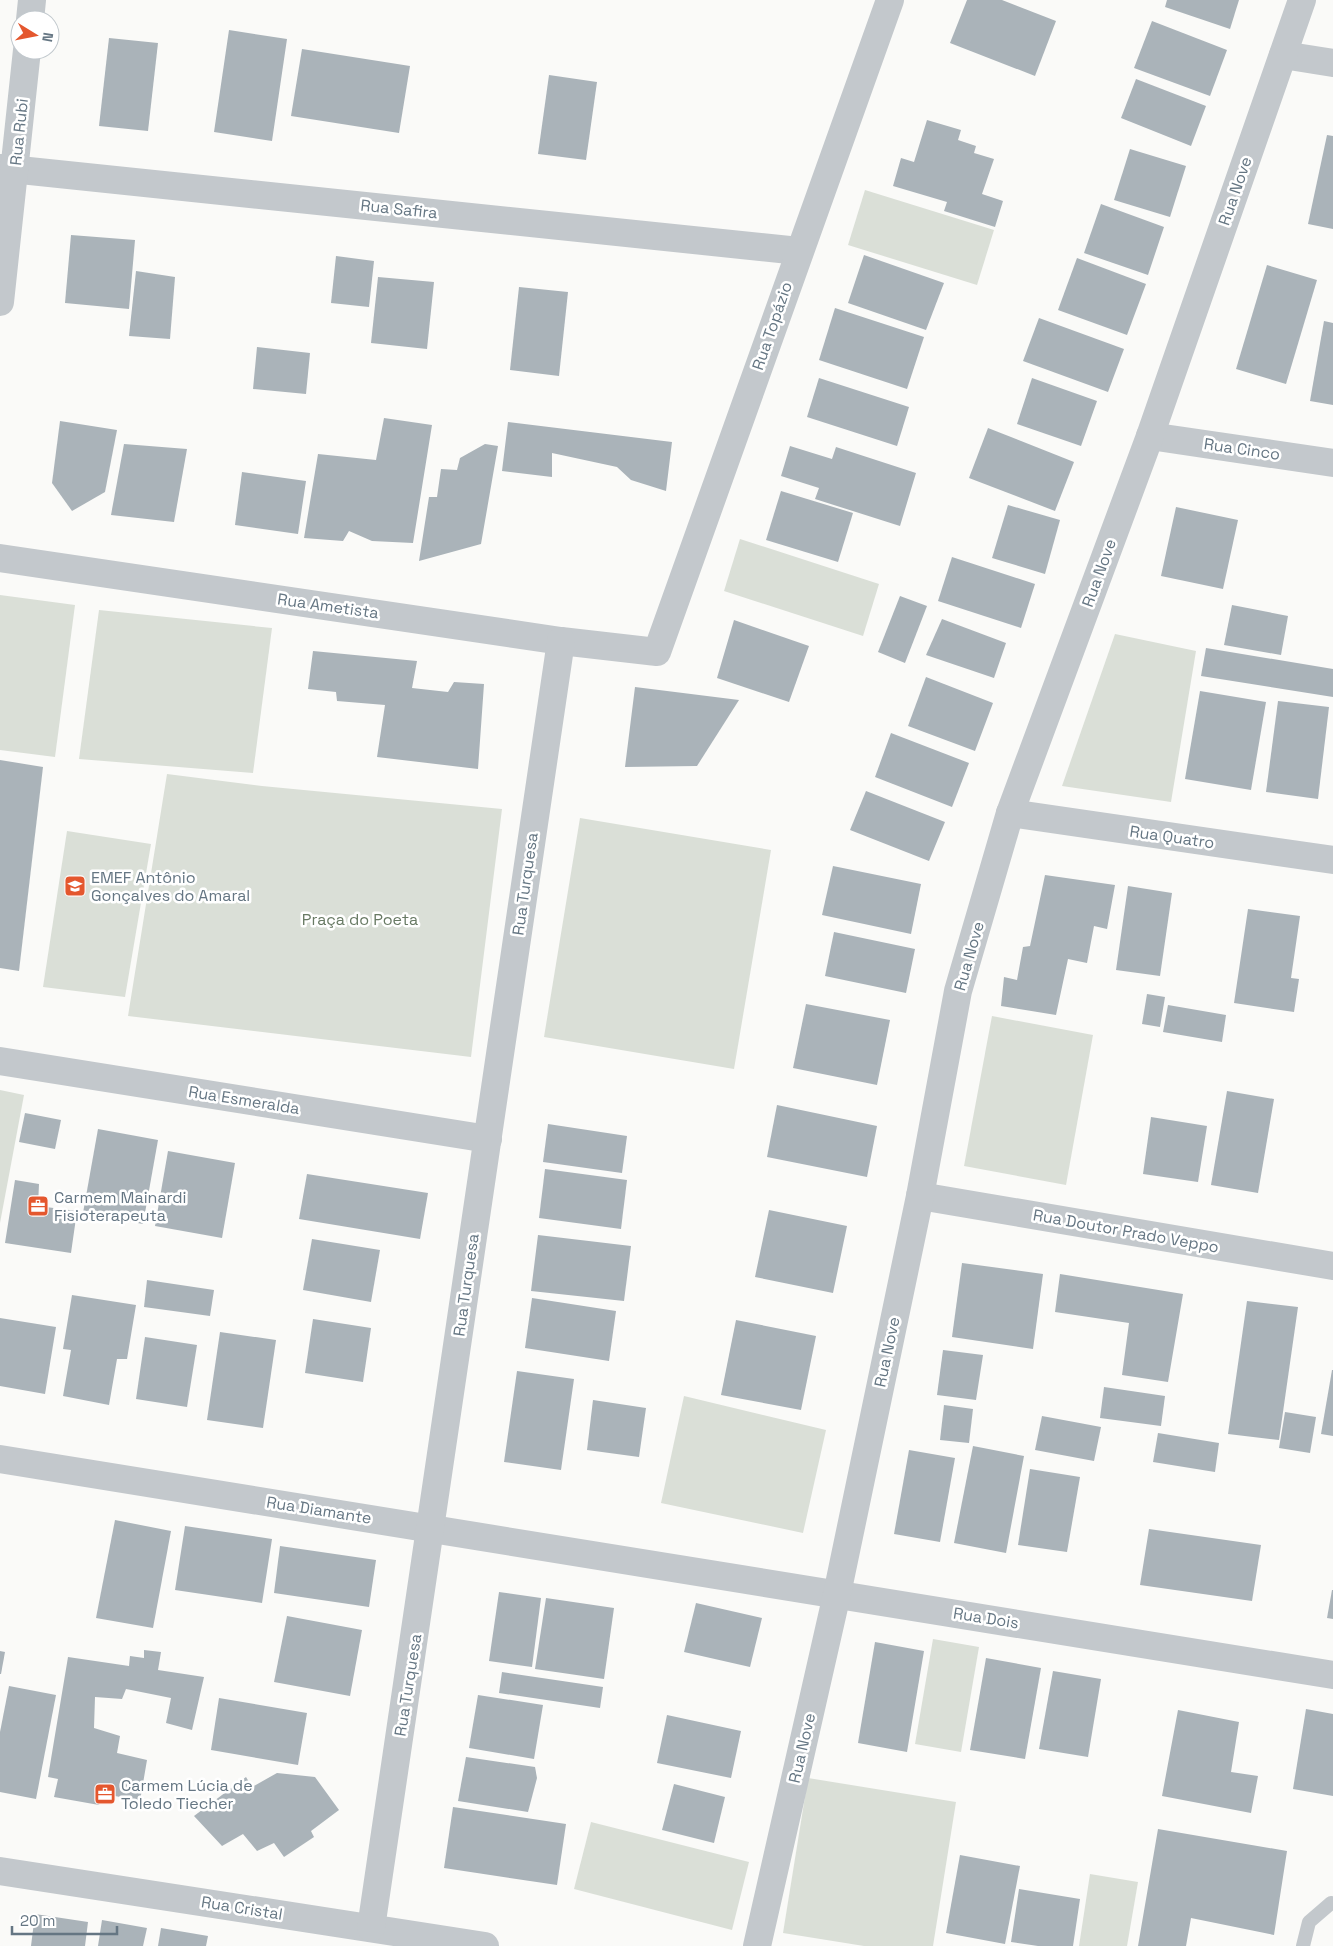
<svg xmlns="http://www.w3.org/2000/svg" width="1333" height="1946" font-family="'Space Grotesk',sans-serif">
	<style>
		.green { fill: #dadfd7 }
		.building { fill: #aab3b9 }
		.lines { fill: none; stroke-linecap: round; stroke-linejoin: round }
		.lane { stroke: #c3c8cc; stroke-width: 14 }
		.street { stroke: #c3c8cc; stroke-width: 28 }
		.labels { text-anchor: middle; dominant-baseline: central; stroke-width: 5; stroke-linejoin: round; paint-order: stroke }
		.street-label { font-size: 16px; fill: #657683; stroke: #fff }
		.poi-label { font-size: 16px; fill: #657683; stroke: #fff; text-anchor: start }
		.park-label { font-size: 16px; fill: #687a64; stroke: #fff }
	</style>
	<rect width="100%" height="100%" fill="#fafaf8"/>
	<g class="green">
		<path d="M865,190L994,230L977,285L848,245Z"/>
		<path d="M740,539L879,584L863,636L724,591Z"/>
		<path d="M0,595L75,605L55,757L0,750Z"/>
		<path d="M99,610L272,628L253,773L79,759Z"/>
		<path d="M1115,634L1196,651L1171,802L1062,786Z"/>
		<path d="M167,774L262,786L502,809L471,1057L128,1016Z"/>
		<path d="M580,818L771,850L734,1069L544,1037Z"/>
		<path d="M67,831L151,844L125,997L43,987Z"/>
		<path d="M992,1016L1093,1035L1066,1185L964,1166Z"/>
		<path d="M0,1090L24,1095L0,1223Z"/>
		<path d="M684,1396L826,1430L803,1533L661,1503Z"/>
		<path d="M933,1639L979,1647L961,1752L915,1744Z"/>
		<path d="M808,1778L956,1802L933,1946H864L783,1933Z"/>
		<path d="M591,1822L749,1862L732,1930L574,1889Z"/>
		<path d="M1090,1874L1138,1882L1127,1946H1079Z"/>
	</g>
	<g class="building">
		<path d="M967,0H1002L1056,21L1035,76L950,43Z"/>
		<path d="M1167,0H1239L1230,29L1165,7Z"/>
		<path d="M1152,21L1227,50L1210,96L1134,68Z"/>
		<path d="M229,30L287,39L272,141L214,132Z"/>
		<path d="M109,38L158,43L148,131L99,126Z"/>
		<path d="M302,49L410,66L399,133L291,116Z"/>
		<path d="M549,75L597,82L586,160L538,154Z"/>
		<path d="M1136,79L1206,106L1191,146L1121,118Z"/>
		<path d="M927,120L961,130L958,140L976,146L974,153L994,159L982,194L1003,201L995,227L944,211L947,202L893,186L901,158L914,162Z"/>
		<path d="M1327,135L1333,136V229L1308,224Z"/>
		<path d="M1130,149L1186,166L1170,217L1114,200Z"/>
		<path d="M1101,204L1164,227L1148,275L1084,253Z"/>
		<path d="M71,235L135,240L129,309L65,303Z"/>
		<path d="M864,255L944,283L926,330L848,303Z"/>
		<path d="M336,256L374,261L369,307L331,303Z"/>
		<path d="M1077,258L1146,284L1127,335L1058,310Z"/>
		<path d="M1267,265L1317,280L1286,384L1236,369Z"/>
		<path d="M136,271L175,277L170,339L129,336Z"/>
		<path d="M378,277L434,282L427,349L371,343Z"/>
		<path d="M519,287L568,292L559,376L510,370Z"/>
		<path d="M835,308L924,337L907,389L819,360Z"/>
		<path d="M1039,318L1124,349L1108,392L1023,361Z"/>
		<path d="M1324,321L1333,323V405L1310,401Z"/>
		<path d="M257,347L310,353L306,394L253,389Z"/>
		<path d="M819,378L909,407L897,446L807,417Z"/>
		<path d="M1032,378L1097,401L1081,446L1017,424Z"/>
		<path d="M384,418L432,425L413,543L372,541L349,531L343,541L304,538L318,454L376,460Z"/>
		<path d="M60,421L117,430L105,492L72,511L52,483Z"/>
		<path d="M508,422L672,442L666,491L631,480L617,467L552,453V477L502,471Z"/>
		<path d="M988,428L1074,462L1055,511L969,478Z"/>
		<path d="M124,444L187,449L174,522L111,515Z"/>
		<path d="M485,444L498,446L481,544L419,561L429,497H437L441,469L457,470L460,458Z"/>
		<path d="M790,446L832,459L836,447L916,473L900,526L815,499L819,488L781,476Z"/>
		<path d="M242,472L306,481L298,534L235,525Z"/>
		<path d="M781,491L853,513L838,562L766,540Z"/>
		<path d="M1008,505L1060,520L1045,574L992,558Z"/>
		<path d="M1176,507L1238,520L1223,589L1161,576Z"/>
		<path d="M952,557L1035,584L1021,628L938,601Z"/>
		<path d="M900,596L927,606L905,663L878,652Z"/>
		<path d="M1232,605L1288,616L1281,655L1224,645Z"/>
		<path d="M942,619L1006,643L994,678L926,655Z"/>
		<path d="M734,620L809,646L789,702L717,678Z"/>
		<path d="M1206,648L1333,669V697L1201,676Z"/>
		<path d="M313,651L417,661L412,688L448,692L454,682L484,684L478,769L377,757L385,705L337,701L336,692L308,689Z"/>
		<path d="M926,677L993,703L975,751L908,726Z"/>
		<path d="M635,687L739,700L697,766L625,767Z"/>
		<path d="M1200,691L1266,702L1251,790L1185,779Z"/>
		<path d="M1278,701L1329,707L1318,799L1266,792Z"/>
		<path d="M891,733L969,763L952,807L875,777Z"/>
		<path d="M0,760L43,767L19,971L0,968Z"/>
		<path d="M866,791L945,822L929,861L850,830Z"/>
		<path d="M833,866L921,884L911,934L822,915Z"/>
		<path d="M1045,875L1115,885L1107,929L1094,926L1087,963L1068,959L1056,1015L1001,1006L1004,977L1017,980L1023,947L1030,946Z"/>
		<path d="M1128,886L1172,893L1160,976L1116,970Z"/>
		<path d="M1248,909L1300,916L1291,978L1299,979L1294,1012L1234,1003Z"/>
		<path d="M834,932L915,949L906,993L825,976Z"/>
		<path d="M1147,994L1165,997L1160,1027L1142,1024Z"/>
		<path d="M806,1004L890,1020L877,1085L793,1068Z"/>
		<path d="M1168,1005L1226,1015L1222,1042L1163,1032Z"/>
		<path d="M1227,1091L1274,1099L1258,1193L1211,1185Z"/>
		<path d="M777,1105L877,1126L867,1177L767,1157Z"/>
		<path d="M25,1113L61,1120L55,1149L19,1142Z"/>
		<path d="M1151,1117L1207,1126L1198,1182L1143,1174Z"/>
		<path d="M548,1124L627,1136L622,1173L543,1162Z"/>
		<path d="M98,1129L158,1140L143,1224L83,1213Z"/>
		<path d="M168,1151L235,1163L222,1238L155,1226Z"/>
		<path d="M545,1169L627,1180L621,1229L539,1218Z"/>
		<path d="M307,1174L428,1193L420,1239L299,1219Z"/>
		<path d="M15,1180L39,1184L38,1206L77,1211L71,1253L5,1243Z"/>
		<path d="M769,1210L847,1226L833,1293L755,1277Z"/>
		<path d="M538,1235L631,1246L624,1301L531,1291Z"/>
		<path d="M312,1239L380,1250L371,1302L303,1290Z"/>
		<path d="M962,1263L1043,1274L1033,1349L952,1337Z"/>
		<path d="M1060,1274L1183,1294L1168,1382L1122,1375L1129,1323L1055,1312Z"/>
		<path d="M147,1280L214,1290L210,1316L144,1307Z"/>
		<path d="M72,1295L136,1305L127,1359H117L109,1405L63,1396L71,1350L63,1349Z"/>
		<path d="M532,1298L616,1311L609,1361L525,1348Z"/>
		<path d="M1247,1301L1298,1307L1279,1440L1228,1434Z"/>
		<path d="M0,1318L56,1327L45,1394L0,1386Z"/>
		<path d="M313,1319L371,1328L363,1382L305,1373Z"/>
		<path d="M736,1320L816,1336L801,1410L721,1395Z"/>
		<path d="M220,1332L276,1340L263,1428L207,1420Z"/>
		<path d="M145,1337L197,1345L187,1407L136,1399Z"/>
		<path d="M943,1350L983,1355L976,1400L937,1395Z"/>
		<path d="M1332,1370H1333V1436L1321,1434Z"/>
		<path d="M517,1371L574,1379L561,1470L504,1462Z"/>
		<path d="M1104,1387L1165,1396L1161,1426L1100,1418Z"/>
		<path d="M593,1400L646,1408L639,1457L587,1450Z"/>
		<path d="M944,1405L973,1409L969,1443L940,1440Z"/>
		<path d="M1285,1412L1316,1417L1310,1453L1279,1448Z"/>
		<path d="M1042,1416L1101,1427L1094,1461L1035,1450Z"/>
		<path d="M1158,1433L1219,1443L1215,1472L1153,1462Z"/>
		<path d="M973,1446L1024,1456L1006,1553L954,1543Z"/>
		<path d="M909,1450L955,1458L940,1542L894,1534Z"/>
		<path d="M1030,1469L1080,1477L1067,1552L1018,1545Z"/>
		<path d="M115,1520L171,1531L153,1628L96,1618Z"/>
		<path d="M185,1526L272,1539L262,1603L175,1590Z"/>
		<path d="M1149,1529L1261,1545L1252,1601L1140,1585Z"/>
		<path d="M280,1546L376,1560L369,1607L274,1593Z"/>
		<path d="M1332,1590H1333V1619L1327,1618Z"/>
		<path d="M499,1592L541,1598L532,1667L489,1661Z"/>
		<path d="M546,1598L614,1608L604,1679L535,1669Z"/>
		<path d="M696,1603L762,1618L750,1667L684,1652Z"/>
		<path d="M287,1616L362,1630L350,1696L274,1682Z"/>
		<path d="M875,1642L924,1651L907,1752L858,1743Z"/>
		<path d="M144,1650L161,1652L158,1670L204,1677L192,1730L166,1723L171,1698L126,1689L122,1699L95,1697L94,1728L120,1736L117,1753L147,1760L140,1801L105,1794L99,1805L54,1797L58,1779L48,1777L68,1657L129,1666L130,1656L144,1658Z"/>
		<path d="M0,1651L5,1652L1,1674H0Z"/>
		<path d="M986,1658L1041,1668L1025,1759L970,1750Z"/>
		<path d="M1053,1671L1101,1679L1088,1757L1039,1749Z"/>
		<path d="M502,1672L603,1687L600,1708L499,1693Z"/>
		<path d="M9,1686L56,1695L36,1799L0,1792V1732Z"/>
		<path d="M478,1695L543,1705L534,1759L469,1748Z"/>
		<path d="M219,1698L307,1713L298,1765L211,1750Z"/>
		<path d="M1306,1709L1333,1714V1796L1293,1789Z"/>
		<path d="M1178,1710L1239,1722L1231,1772L1258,1776L1251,1813L1162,1796Z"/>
		<path d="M667,1715L741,1731L731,1778L657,1763Z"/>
		<path d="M466,1757L535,1767L537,1778L528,1812L458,1801Z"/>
		<path d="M277,1773L315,1777L339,1810L311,1831L314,1837L284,1857L274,1843L257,1851L243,1834L222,1846L194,1816L246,1777L252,1787Z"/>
		<path d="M674,1784L725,1797L714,1843L662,1830Z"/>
		<path d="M453,1807L566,1824L557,1885L444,1868Z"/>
		<path d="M1158,1829L1287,1851L1274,1935L1191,1918L1186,1946H1138Z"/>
		<path d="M960,1855L1020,1866L1005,1944L946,1933Z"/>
		<path d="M1019,1889L1080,1899L1073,1946H1038L1011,1942Z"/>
		<path d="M35,1914L88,1922L85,1946H31Z"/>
		<path d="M102,1920L147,1928L143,1946H98Z"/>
		<path d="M161,1928L208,1936L206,1946H158Z"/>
	</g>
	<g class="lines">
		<path class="lane" d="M1303,1946L1309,1922L1331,1903"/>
		<g class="street">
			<path d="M30,20L32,0"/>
			<path d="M1283,55L1333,63"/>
			<path d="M0,168L799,251"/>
			<path d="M0,302L27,50"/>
			<path d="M1150,436L1333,463"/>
			<path d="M0,558L561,641L657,652L890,0"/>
			<path d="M1010,813L1333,860"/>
			<path d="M0,1061L488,1139"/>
			<path d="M920,1196L1333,1266"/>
			<path d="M0,1459L1333,1675"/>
			<path d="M0,1871L485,1946"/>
			<path d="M371,1928L561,641"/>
			<path d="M757,1946L837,1594L920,1196L958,991L1010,813L1150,436L1302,0"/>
		</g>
	</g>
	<defs>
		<g id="school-square" transform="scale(1.125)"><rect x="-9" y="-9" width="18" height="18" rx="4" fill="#e4572e" stroke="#fff"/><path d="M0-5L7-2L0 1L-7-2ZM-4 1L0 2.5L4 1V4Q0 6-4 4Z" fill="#fff"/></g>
		<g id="office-square" transform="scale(1.125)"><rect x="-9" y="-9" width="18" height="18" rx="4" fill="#e4572e" stroke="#fff"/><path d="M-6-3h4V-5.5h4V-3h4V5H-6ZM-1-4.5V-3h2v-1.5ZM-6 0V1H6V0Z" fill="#fff"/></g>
	</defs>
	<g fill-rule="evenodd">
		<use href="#school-square" x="75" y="886"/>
		<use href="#office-square" x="38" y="1206"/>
		<use href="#office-square" x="105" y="1794"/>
	</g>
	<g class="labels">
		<g class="street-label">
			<text transform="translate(19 132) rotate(-84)">Rua Rubi</text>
			<text transform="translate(1235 191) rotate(-71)">Rua Nove</text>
			<text transform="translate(399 209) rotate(6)">Rua Safira</text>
			<text transform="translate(772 326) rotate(-71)">Rua Topázio</text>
			<text transform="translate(1242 449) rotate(8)">Rua Cinco</text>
			<text transform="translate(1099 573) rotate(-70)">Rua Nove</text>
			<text transform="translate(328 606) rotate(8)">Rua Ametista</text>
			<text transform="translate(1172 837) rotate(8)">Rua Quatro</text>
			<text transform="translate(525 884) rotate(-82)">Rua Turquesa</text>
			<text transform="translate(969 956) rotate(-74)">Rua Nove</text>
			<text transform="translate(244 1100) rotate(9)">Rua Esmeralda</text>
			<text transform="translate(1126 1231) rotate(10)">Rua Doutor Prado Veppo</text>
			<text transform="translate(466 1285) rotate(-82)">Rua Turquesa</text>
			<text transform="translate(887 1352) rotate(-78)">Rua Nove</text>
			<text transform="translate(319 1510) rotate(9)">Rua Diamante</text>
			<text transform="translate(986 1618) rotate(9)">Rua Dois</text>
			<text transform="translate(408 1685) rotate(-81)">Rua Turquesa</text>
			<text transform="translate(802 1748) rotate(-77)">Rua Nove</text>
			<text transform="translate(242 1908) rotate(9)">Rua Cristal</text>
		</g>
		<g class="poi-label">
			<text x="91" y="877">EMEF Antônio<tspan x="91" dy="18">Gonçalves do Amaral</tspan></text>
			<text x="54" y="1197">Carmem Mainardi<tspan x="54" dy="18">Fisioterapeuta</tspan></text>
			<text x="121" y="1785">Carmem Lúcia de<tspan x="121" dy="18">Toledo Tiecher</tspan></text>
		</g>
		<g class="park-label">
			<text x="360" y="919">Praça do Poeta</text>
		</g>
	</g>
	<g transform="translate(35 35) rotate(100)"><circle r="24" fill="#ffffff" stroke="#c1c8cd"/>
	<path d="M0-4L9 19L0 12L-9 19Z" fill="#e4572e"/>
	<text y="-8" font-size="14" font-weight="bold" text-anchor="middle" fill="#657683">N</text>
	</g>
	<path d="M12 1926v8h105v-8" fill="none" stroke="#657683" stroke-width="2.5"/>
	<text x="20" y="1926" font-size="15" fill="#657683" stroke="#ffffff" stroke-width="4" paint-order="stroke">20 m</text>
</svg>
